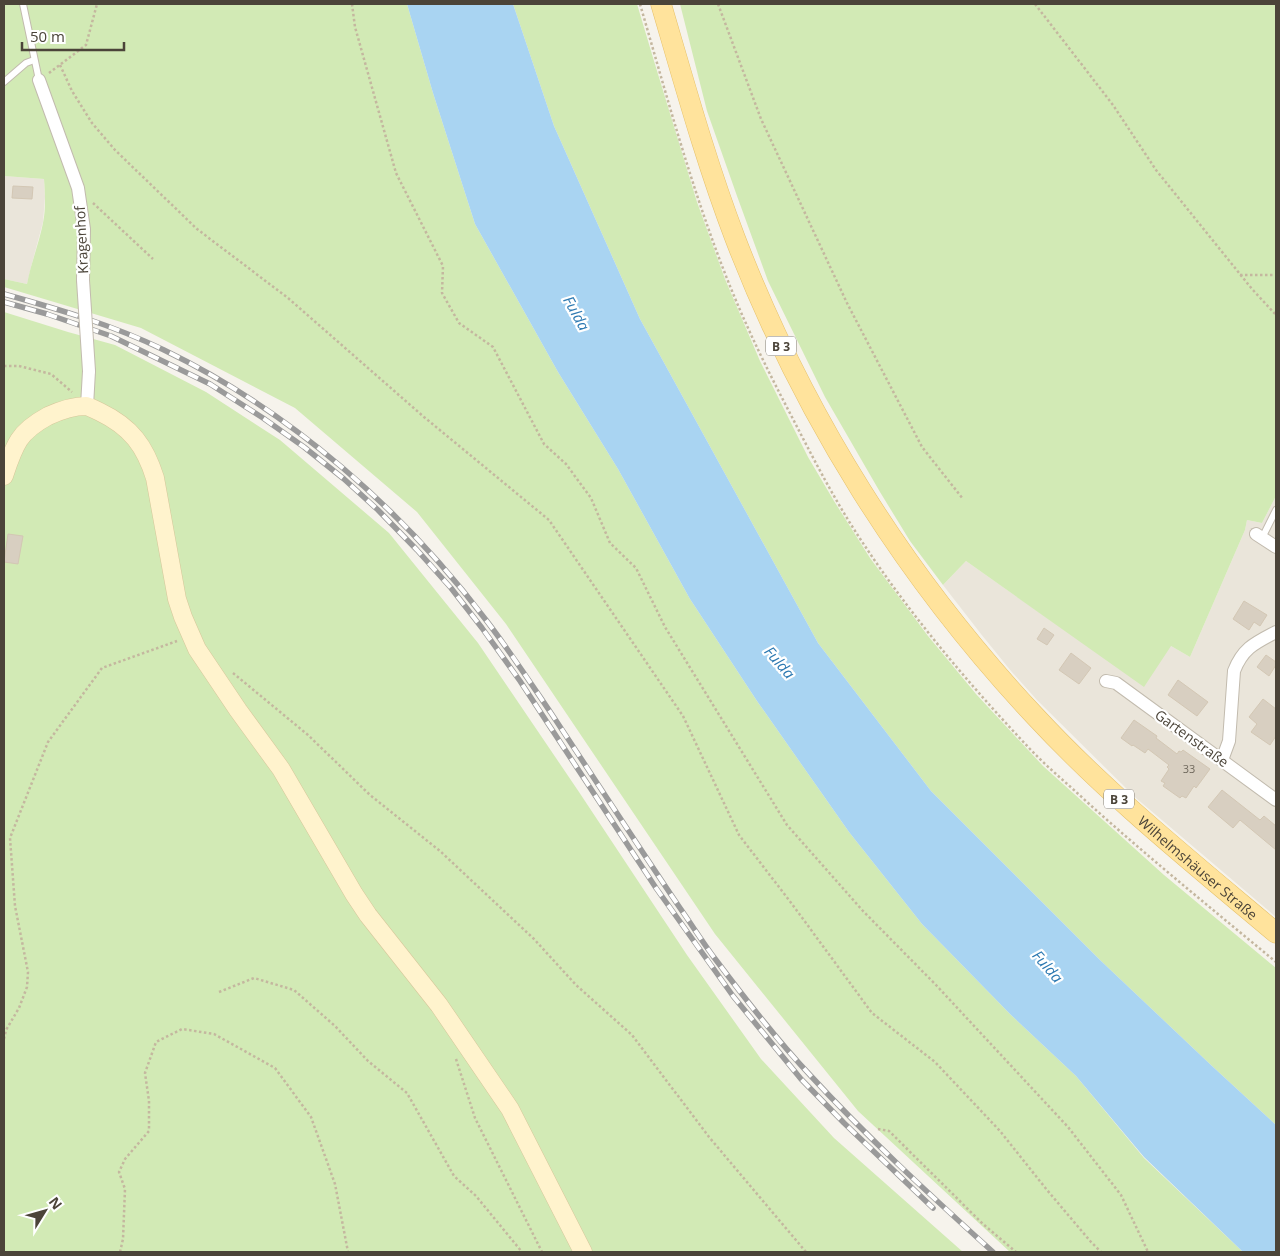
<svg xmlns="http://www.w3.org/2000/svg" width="1280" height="1256" font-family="'Open Sans',sans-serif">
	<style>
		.residential { fill: #eae5da }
		.green { fill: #d2eab5 }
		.water { fill: #a9d4f2 }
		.building { fill: #d8cfc1; stroke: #d3c7b4 }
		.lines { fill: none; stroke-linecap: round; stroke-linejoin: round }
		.lane-casing { stroke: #c2bbae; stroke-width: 8 }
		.street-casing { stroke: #c2bbae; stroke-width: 14 }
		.secondary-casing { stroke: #d6c79b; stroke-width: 19 }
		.primary-casing { stroke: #e6c16a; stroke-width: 21 }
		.path { stroke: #c4b79f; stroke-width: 2.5; stroke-dasharray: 2.5 2.5; stroke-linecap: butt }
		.lane { stroke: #fff; stroke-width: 6 }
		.street { stroke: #fff; stroke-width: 12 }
		.secondary { stroke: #fff3cd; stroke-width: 18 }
		.primary { stroke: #ffe39c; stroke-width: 20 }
		.rail-casing { stroke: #9a9a9a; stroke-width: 5.5 }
		.rail { stroke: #fff; stroke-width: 4; stroke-dasharray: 11; stroke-linecap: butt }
		.street-bridge-casing { stroke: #c2bbae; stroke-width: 14; stroke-linecap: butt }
		.street-bridge { stroke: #fff; stroke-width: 12 }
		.labels { text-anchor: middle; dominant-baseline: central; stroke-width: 4.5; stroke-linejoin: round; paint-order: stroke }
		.number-label { font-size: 11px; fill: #6e675b }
		.shield { fill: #fff; stroke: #817c74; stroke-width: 1 }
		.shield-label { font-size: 12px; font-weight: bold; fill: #4b4439 }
		.street-label { font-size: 14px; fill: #4b4439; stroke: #fff }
		.water-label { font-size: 15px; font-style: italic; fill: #2e7ab2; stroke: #fff }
	</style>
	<rect width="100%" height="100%" fill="#f6f3ec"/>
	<g class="residential">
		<path d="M4,176L44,179L45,197L43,222L31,267L27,284L4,279Z"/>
		<path d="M1276,496V917L1136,798L1037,700L1011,671L981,634L943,585L966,561L1103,657L1171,646L1190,657L1245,530L1247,520L1262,523Z"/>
	</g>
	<g class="green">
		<path d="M4,4H407L433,93L475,224L558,372L618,469L690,599L757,701L849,832L922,924L1010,1014L1076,1076L1144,1158L1243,1252H1010L858,1111L715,934L506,624L417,512L295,408L141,328L4,287V279L27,284C31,263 39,243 43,223C46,208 45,193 44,179L4,176Z"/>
		<path d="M513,4H637L654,61L697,202L725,279L760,361L808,457L834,501L870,558L928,636L976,694L1043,766L1164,875L1276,968V1125L1212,1066L1100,960L931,791L818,643L640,319L554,126Z"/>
		<path d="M680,4H1276V496L1262,523L1247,520L1245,530L1190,657L1171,646L1144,687L966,561L943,585L910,541L880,492L825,397L768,281L737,196L707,111Z"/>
		<path d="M4,312L68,332L115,345L206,392L280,440L389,533L478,643L579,792L687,955L761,1059L834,1138L963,1252H4Z"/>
	</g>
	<path class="water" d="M407,4H513L554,126L640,319L818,643L931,791L1100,960L1212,1066L1276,1125V1252H1243L1144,1157L1076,1076L1010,1014L922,924L849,832L757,701L690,599L618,469L558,372L475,224L433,93Z"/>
	<g class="building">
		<path d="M13,186L33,187L32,199L12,198Z"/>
		<path d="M8,534L23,536L18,564L4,562Z"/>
		<path d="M1244,601L1267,615L1260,626L1254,622L1249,630L1233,619Z"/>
		<path d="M1044,628L1054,635L1047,645L1037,639Z"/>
		<path d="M1071,653L1091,668L1079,684L1059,670Z"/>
		<path d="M1266,655L1276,662V665L1269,676L1257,667Z"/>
		<path d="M1178,680L1208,702L1197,716L1168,695Z"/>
		<path d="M1263,699L1276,709V736L1270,745L1251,732L1257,724L1249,717Z"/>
		<path d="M1134,720L1157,736L1156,738L1177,754L1179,751L1181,752L1183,750L1210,769L1196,788L1194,786L1186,798L1182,796L1180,798L1163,786L1165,783L1161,781L1169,769L1167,767L1169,765L1148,749L1145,753L1133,745L1132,746L1121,738Z"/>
		<path d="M1222,790L1260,820L1264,816L1276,826V850L1240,820L1233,828L1208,807Z"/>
	</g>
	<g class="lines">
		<g class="lane-casing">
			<g id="lane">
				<path d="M23,4L39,80"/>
				<path d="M4,82L26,63L34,60"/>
				<path d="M1262,538L1276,510"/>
			</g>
		</g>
		<g class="street-casing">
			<g id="street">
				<path d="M39,80L78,188L84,229L83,280"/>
				<path d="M87,406L89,371"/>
				<path d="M1256,534L1276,547"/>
				<path d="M1106,681L1116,683L1276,800"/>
				<path d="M1222,760L1229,741L1234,671C1243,648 1255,643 1276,632"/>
			</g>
		</g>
		<g class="secondary-casing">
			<path id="secondary" d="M4,476C8,464 12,451 19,440C26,429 37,422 48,416C59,411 74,406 86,406C90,407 96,410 100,412C131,427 145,446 155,478L177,599L183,617L197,649L238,710L281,769L354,894L368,915L439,1005L510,1109L583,1252"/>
		</g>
		<g class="primary-casing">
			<g id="primary">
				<path id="s1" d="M661,4C684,82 706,162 735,238C803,415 905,577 1034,715C1108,795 1193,863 1276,933"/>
			</g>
		</g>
		<g class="path">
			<path d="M352,4L355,27L396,173L443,266L442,293L459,323L493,347L544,444L566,464L591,498L610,543L636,568L665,627L787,825L863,911L936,985L1068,1127L1121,1195L1148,1252"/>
			<path d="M640,4C668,100 694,198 732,291C750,335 771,377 793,419C811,454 829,489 850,523C901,604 964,679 1030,749C1048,768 1068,784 1087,802C1148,857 1212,909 1276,962"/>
			<path d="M718,4L761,119L847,303L922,447L963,499"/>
			<path d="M1035,4L1113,105L1156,170L1252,289L1276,315"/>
			<path d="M60,65L72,91L92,123L115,150L197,229L288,298L424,417L549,520L683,716L739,835L792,904L872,1013L935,1062L1000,1131L1047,1190L1091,1242L1101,1252"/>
			<path d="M49,73L86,45L97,4"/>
			<path d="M93,203L153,259"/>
			<path d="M1240,275H1276"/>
			<path d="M4,366H19L51,374L72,392"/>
			<path d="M233,673L308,735L370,795L440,851L534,939L576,985L632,1035L709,1137L806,1252"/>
			<path d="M219,992L254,978L294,990L335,1026L368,1061L407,1093L454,1176L476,1196L522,1252"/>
			<path d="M4,1039L6,1030L19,1008L27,987L28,972L15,906L10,838L48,742L102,668L177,641"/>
			<path d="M456,1059L475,1118L542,1252"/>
			<path d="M878,1129L889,1131L983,1224L1016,1252"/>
			<path d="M120,1252L123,1239L125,1189L119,1172L125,1159L149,1131V1101L145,1073L156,1042L182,1029L214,1034L275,1068L311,1117L335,1184L348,1252"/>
		</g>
		<use href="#lane" class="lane"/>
		<use href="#street" class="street"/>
		<use href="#secondary" class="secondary"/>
		<use href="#primary" class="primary"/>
		<g class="rail-casing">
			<g id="rail">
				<path d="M4,294C58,309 113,325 164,350C290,411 402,509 486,620C509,650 530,682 551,713C594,778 636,843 680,908C692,925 703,943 716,960C746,1000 776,1039 810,1075C867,1137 930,1195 993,1252"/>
				<path d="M4,302L47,314L111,336L210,384L263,418L304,447L344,479L378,510L417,550L451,588L482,628L520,681L656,888L733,996L801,1079L844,1123L933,1208"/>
			</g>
		</g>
		<use href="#rail" class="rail"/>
		<g class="street-bridge-casing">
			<path id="street-bridge" d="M83,280L89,371"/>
		</g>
		<use href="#street-bridge" class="street-bridge"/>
	</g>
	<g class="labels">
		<g class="number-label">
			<text x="1189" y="768">33</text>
		</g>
		<g class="shield">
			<rect x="766" y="336.5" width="30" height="19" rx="4"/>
			<rect x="1104" y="789.5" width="30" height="19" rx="4"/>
		</g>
		<g class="shield-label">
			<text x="781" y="346">B 3</text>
			<text x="1119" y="799">B 3</text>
		</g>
		<g class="street-label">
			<text transform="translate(81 240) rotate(-93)">Kragenhof</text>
			<text transform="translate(1192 738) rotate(36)">Gartenstraße</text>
			<text stroke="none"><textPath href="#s1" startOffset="1036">Wilhelmshäuser Straße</textPath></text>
		</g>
		<g class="water-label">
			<text transform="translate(577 313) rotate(61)">Fulda</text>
			<text transform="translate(780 662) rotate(49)">Fulda</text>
			<text transform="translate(1048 966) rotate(49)">Fulda</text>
		</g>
	</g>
	<rect width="1280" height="1256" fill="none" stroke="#4b4439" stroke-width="10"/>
	<g transform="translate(45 1211) rotate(53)" stroke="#ffffff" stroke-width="4" paint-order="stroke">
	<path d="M0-4L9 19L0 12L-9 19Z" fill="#4b4439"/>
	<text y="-8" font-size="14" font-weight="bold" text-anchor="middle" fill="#4b4439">N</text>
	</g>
	<path d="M22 42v8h102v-8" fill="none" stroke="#4b4439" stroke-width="2.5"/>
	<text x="30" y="42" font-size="15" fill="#4b4439" stroke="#ffffff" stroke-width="4" paint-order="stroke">50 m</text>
</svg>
